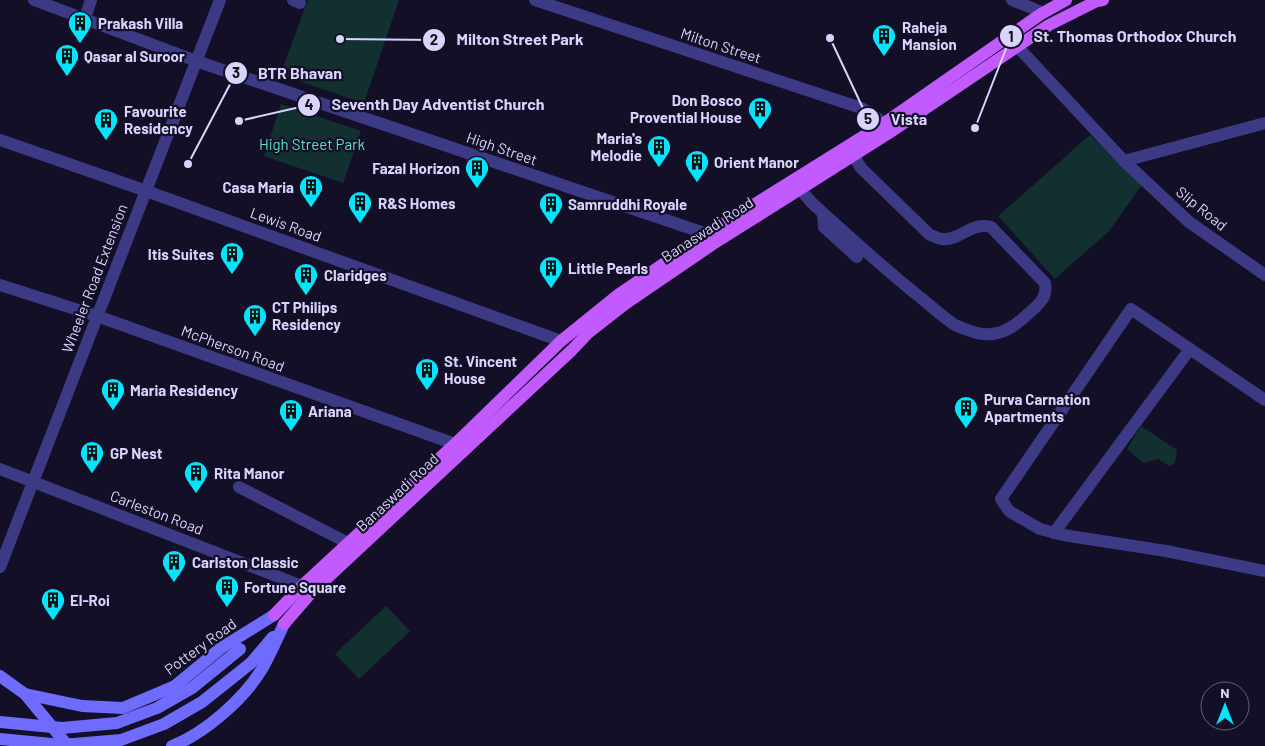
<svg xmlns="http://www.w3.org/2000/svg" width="1265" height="746" font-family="Barlow,sans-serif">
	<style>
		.green { fill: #12302f }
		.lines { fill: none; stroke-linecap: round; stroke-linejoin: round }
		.minor { stroke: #3d3a85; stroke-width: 12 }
		.tertiary { stroke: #3d3a85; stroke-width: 12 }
		.secondary { stroke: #6f6bff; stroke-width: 12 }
		.primary { stroke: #c25bff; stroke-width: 12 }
		.secondary-bridge { stroke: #6f6bff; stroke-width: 12 }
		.labels { text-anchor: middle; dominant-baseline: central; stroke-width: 4.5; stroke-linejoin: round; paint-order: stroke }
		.poi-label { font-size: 15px; font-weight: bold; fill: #d9d4ff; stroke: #130f26; text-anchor: start }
		.street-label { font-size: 15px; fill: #d9d4ff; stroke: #130f26 }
		.park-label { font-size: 15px; fill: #5fe0c0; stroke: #130f26 }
		.leader { fill: none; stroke: #d9d4ff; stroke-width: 2 }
		.callout-dot { fill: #d9d4ff; stroke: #130f26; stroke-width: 2 }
		.mark-label { font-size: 15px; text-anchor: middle; font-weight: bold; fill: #111 }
		.callout-label { font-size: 16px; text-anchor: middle; font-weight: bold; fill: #d9d4ff; stroke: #130f26; stroke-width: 4.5; stroke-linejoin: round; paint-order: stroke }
	</style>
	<rect width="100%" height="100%" fill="#130f26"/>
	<g class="green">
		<path d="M308,0H399L364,103L280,75Z"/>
		<path d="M281,104L361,131L343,183L264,156Z"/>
		<path d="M1090,135L1142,185L1109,231L1055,279L998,216Z"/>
		<path d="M1141,426L1177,450L1175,463L1169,466L1158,459L1143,463L1127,449Z"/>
		<path d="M386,606L410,631L359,679L335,654Z"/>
	</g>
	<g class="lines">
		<g class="minor">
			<path d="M34,0L199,62L707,234"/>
			<path d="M293,0L300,3"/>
			<path d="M535,0L861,108C872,113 882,120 888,131"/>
			<path d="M1012,0L1039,11L1041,14"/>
			<path d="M85,18L91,0"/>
			<path d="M1012,38L1017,46L1124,161L1265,123"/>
			<path d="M0,140L138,188L561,341"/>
			<path d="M1124,161L1189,222L1265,275"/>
			<path d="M800,189L812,203C846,234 880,265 916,294C929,304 941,316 955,325C964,329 975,334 984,334C1002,336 1016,325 1028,314C1038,305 1048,298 1045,283L991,227C972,221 960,241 942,239C938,239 934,236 930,235L861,168L853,155"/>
			<path d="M823,213L824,227L857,257"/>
			<path d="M0,285L97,316L455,444"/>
			<path d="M1265,400L1131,309L1001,499L1009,511L1040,529L1063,535L1166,551L1265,571"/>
			<path d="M0,469L302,586"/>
			<path d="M239,487L348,543"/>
			<path d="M1054,533L1190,349"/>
		</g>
		<path class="tertiary" d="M0,567L220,0"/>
		<g class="secondary">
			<path d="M251,663L273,637"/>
			<path d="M0,676L25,694L68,746"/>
			<path d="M25,694L82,706L123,708L175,686L221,648L274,615"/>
			<path d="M172,746C204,734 244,699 262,669C270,655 277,639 284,624"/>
		</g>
		<g class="primary">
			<path d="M274,615L302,586L455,444L561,341L618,295L707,234L883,124L1041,14L1066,0"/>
			<path d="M284,624L310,594L572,350L588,333L625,304L713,244L889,133L1049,25L1097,1L1103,0"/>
		</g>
		<g class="secondary-bridge">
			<path d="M0,722L62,728L117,723L157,708L192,688L240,649"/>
			<path d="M0,739L62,745L121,740L164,724L202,702L251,663"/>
		</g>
	</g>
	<defs>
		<g id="building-pin" transform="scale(1.25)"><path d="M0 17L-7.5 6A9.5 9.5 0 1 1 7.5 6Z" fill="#00e5ff" stroke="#130f26"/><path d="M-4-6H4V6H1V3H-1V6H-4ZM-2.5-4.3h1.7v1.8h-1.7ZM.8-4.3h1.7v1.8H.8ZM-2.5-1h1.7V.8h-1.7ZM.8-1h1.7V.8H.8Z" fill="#111"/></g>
	</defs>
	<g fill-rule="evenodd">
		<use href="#building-pin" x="80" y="23"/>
		<use href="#building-pin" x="884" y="36"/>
		<use href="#building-pin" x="67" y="56"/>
		<use href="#building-pin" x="760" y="109"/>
		<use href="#building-pin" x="106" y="120"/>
		<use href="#building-pin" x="659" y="147"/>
		<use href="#building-pin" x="697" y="162"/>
		<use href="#building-pin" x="477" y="168"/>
		<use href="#building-pin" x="311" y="187"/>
		<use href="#building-pin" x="360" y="203"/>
		<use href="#building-pin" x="551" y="204"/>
		<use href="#building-pin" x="232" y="254"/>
		<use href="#building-pin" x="551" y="268"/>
		<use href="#building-pin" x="306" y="275"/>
		<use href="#building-pin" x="255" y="316"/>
		<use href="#building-pin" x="427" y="370"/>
		<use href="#building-pin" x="113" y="390"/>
		<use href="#building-pin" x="966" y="408"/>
		<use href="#building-pin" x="291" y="411"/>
		<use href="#building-pin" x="92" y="453"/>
		<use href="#building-pin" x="196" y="473"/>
		<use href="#building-pin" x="174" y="562"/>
		<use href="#building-pin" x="227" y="587"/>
		<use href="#building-pin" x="53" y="600"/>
	</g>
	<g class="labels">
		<g class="poi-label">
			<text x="98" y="23">Prakash Villa</text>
			<text x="902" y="27">Raheja<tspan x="902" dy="17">Mansion</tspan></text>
			<text x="84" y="56">Qasar al Suroor</text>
			<text x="742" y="100" text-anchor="end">Don Bosco<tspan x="742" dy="17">Provential House</tspan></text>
			<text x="124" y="111">Favourite<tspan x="124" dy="17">Residency</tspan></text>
			<text x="642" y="138" text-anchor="end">Maria's<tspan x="642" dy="17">Melodie</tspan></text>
			<text x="714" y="162">Orient Manor</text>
			<text x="460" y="168" text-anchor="end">Fazal Horizon</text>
			<text x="294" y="187" text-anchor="end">Casa Maria</text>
			<text x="378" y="203">R&amp;S Homes</text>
			<text x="568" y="204">Samruddhi Royale</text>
			<text x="214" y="254" text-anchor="end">Itis Suites</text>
			<text x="568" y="268">Little Pearls</text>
			<text x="324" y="275">Claridges</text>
			<text x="272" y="307">CT Philips<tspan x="272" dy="17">Residency</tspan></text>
			<text x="444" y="361">St. Vincent<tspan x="444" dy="17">House</tspan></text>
			<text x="130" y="390">Maria Residency</text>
			<text x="984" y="399">Purva Carnation<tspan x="984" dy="17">Apartments</tspan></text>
			<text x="308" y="411">Ariana</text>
			<text x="110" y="453">GP Nest</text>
			<text x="214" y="473">Rita Manor</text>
			<text x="192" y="562">Carlston Classic</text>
			<text x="244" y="587">Fortune Square</text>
			<text x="70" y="600">El-Roi</text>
		</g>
		<g class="street-label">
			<text transform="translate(721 45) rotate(18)">Milton Street</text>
			<text transform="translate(502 148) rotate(19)">High Street</text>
			<text transform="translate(1202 208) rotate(39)">Slip Road</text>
			<text transform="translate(286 224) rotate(20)">Lewis Road</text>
			<text transform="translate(707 229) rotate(-33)">Banaswadi Road</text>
			<text transform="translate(94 278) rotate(-69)">Wheeler Road Extension</text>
			<text transform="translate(233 348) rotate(20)">McPherson Road</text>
			<text transform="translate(397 492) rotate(-43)">Banaswadi Road</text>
			<text transform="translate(157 512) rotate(21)">Carleston Road</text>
			<text transform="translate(200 646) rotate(-36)">Pottery Road</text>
		</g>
		<g class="park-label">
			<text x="312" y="144">High Street Park</text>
		</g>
	</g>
	<path class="leader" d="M975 128L1011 36M340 39L434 40M188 164L236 73M239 121L309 105M830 38L868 119"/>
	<g class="callout-dot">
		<circle cx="975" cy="128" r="5"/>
		<circle cx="340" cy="39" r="5"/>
		<circle cx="188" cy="164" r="5"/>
		<circle cx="239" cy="121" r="5"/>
		<circle cx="830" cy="38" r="5"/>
		<circle cx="1011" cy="36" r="12"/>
		<circle cx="434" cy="40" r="12"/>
		<circle cx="236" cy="73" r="12"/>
		<circle cx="309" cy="105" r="12"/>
		<circle cx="868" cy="119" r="12"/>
	</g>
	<g class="mark-label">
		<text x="1011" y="42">1</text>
		<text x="434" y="45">2</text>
		<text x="236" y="78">3</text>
		<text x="309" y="110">4</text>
		<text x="868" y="124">5</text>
	</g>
	<g class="callout-label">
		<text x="1135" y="42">St. Thomas Orthodox Church</text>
		<text x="520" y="45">Milton Street Park</text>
		<text x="300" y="79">BTR Bhavan</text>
		<text x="438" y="110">Seventh Day Adventist Church</text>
		<text x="909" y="125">Vista</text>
	</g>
	<g transform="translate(1225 706)"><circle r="24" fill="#130f26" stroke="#625e7d"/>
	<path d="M0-4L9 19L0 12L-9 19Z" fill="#00e5ff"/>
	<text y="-8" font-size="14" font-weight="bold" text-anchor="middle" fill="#d9d4ff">N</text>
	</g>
</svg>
